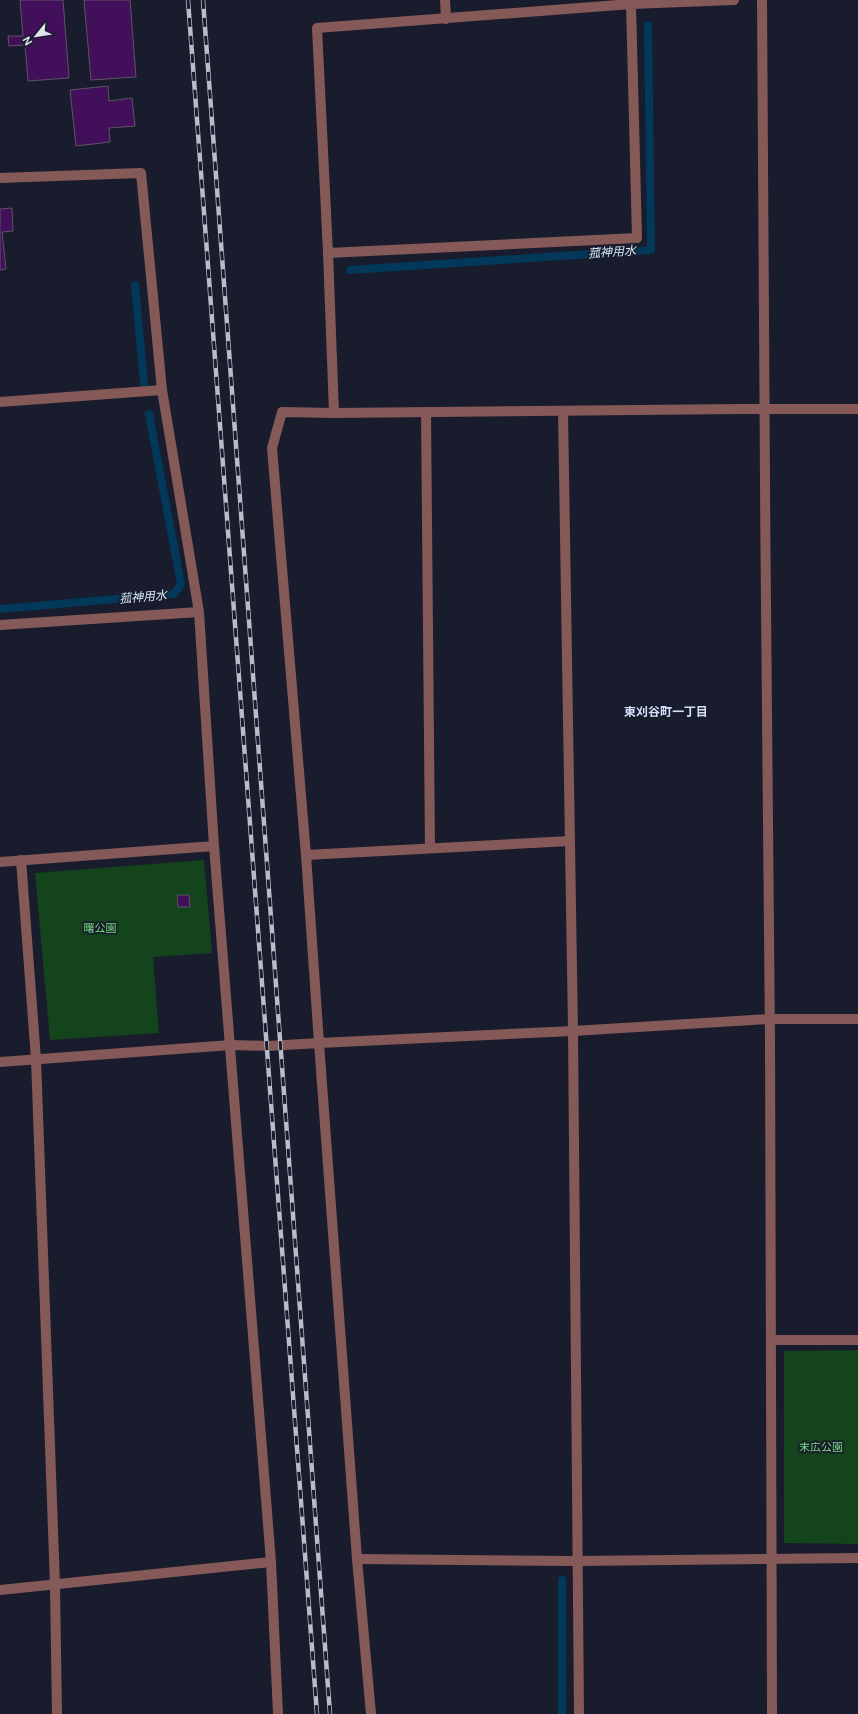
<svg xmlns="http://www.w3.org/2000/svg" width="858" height="1714" font-family="'DM Sans','Noto Sans JP',sans-serif">
	<style>
		.green { fill: #13441c }
		.lines { fill: none; stroke-linecap: round; stroke-linejoin: round }
		.stream { stroke: #02395a; stroke-width: 8 }
		.building { fill: #42105b; stroke: #5e5365 }
		.minor { stroke: #845958; stroke-width: 10 }
		.rail-casing { stroke: #babdc9; stroke-width: 4.5 }
		.rail { stroke: #191c2c; stroke-width: 3; stroke-dasharray: 9; stroke-linecap: butt }
		.labels { text-anchor: middle; dominant-baseline: central; stroke-width: 3.5; stroke-linejoin: round; paint-order: stroke }
		.park-label { font-size: 11px; fill: #73da80; stroke: #191c2c }
		.water-label { font-size: 12px; font-style: italic; fill: #d3e7f8; stroke: #191c2c }
		.neighbourhood-label { font-size: 12px; font-weight: bold; fill: #d2dffa; stroke: #191c2c }
	</style>
	<rect width="100%" height="100%" fill="#191c2c"/>
	<g class="green">
		<path d="M204,860L212,953L153,957L159,1033L50,1040L35,873Z"/>
		<path d="M858,1350V1544L784,1543V1351Z"/>
	</g>
	<g class="lines">
		<g class="stream">
			<path d="M350,270L651,250L648,25"/>
			<path d="M135,285L144,383"/>
			<path d="M0,609L174,594L181,584L149,414"/>
			<path d="M562,1580V1714"/>
		</g>
	</g>
	<g class="building">
		<path d="M20,0H63L69,78L28,81L25,45L9,46L8,36H23Z"/>
		<path d="M84,0H130L136,77L91,80Z"/>
		<path d="M108,86L109,101L132,98L135,126L109,128L110,142L76,146L70,90Z"/>
		<path d="M12,208L13,231L2,232L6,269L0,270V209Z"/>
		<path d="M177,895H189L190,907H178Z"/>
	</g>
	<g class="lines">
		<g class="minor">
			<path d="M445,0L446,19"/>
			<path d="M762,0C763,347 767,695 770,1042C772,1266 770,1490 772,1714"/>
			<path d="M631,4L637,238L328,253L317,28L631,4L734,0"/>
			<path d="M0,178L141,173L162,390L199,612L214,846L271,1562L278,1714"/>
			<path d="M328,253L334,413"/>
			<path d="M0,402L162,390"/>
			<path d="M858,409H740L334,413L282,412L272,448L306,855L319,1043L573,1031L770,1019H858"/>
			<path d="M563,411L573,1031L579,1714"/>
			<path d="M426,412L430,848"/>
			<path d="M0,625L199,612"/>
			<path d="M306,855L570,841"/>
			<path d="M21,860L36,1059L55,1585L57,1714"/>
			<path d="M0,862L214,846"/>
			<path d="M0,1062L231,1045L268,1046L319,1043L357,1559L371,1714"/>
			<path d="M772,1340H858"/>
			<path d="M357,1559L576,1561L858,1558"/>
			<path d="M0,1590L271,1562"/>
		</g>
		<g class="rail-casing">
			<g id="rail">
				<path d="M188,0L317,1714"/>
				<path d="M203,0L330,1714"/>
			</g>
		</g>
		<use href="#rail" class="rail"/>
	</g>
	<g class="labels">
		<g class="park-label">
			<text x="100" y="928">曙公園</text>
			<text x="821" y="1447">末広公園</text>
		</g>
		<g class="water-label">
			<text transform="translate(612 252) rotate(-4)">菰神用水</text>
			<text transform="translate(143 597) rotate(-5)">菰神用水</text>
		</g>
		<g class="neighbourhood-label">
			<text x="666" y="712">東刈谷町一丁目</text>
		</g>
	</g>
	<g transform="translate(36 36) rotate(240)" stroke="#191c2c" stroke-width="3" paint-order="stroke">
	<path d="M0-3L7 15L0 10L-7 15Z" fill="#e1e4ef"/>
	<text y="-6" font-size="11" font-weight="bold" text-anchor="middle" fill="#e1e4ef">N</text>
	</g>
</svg>
